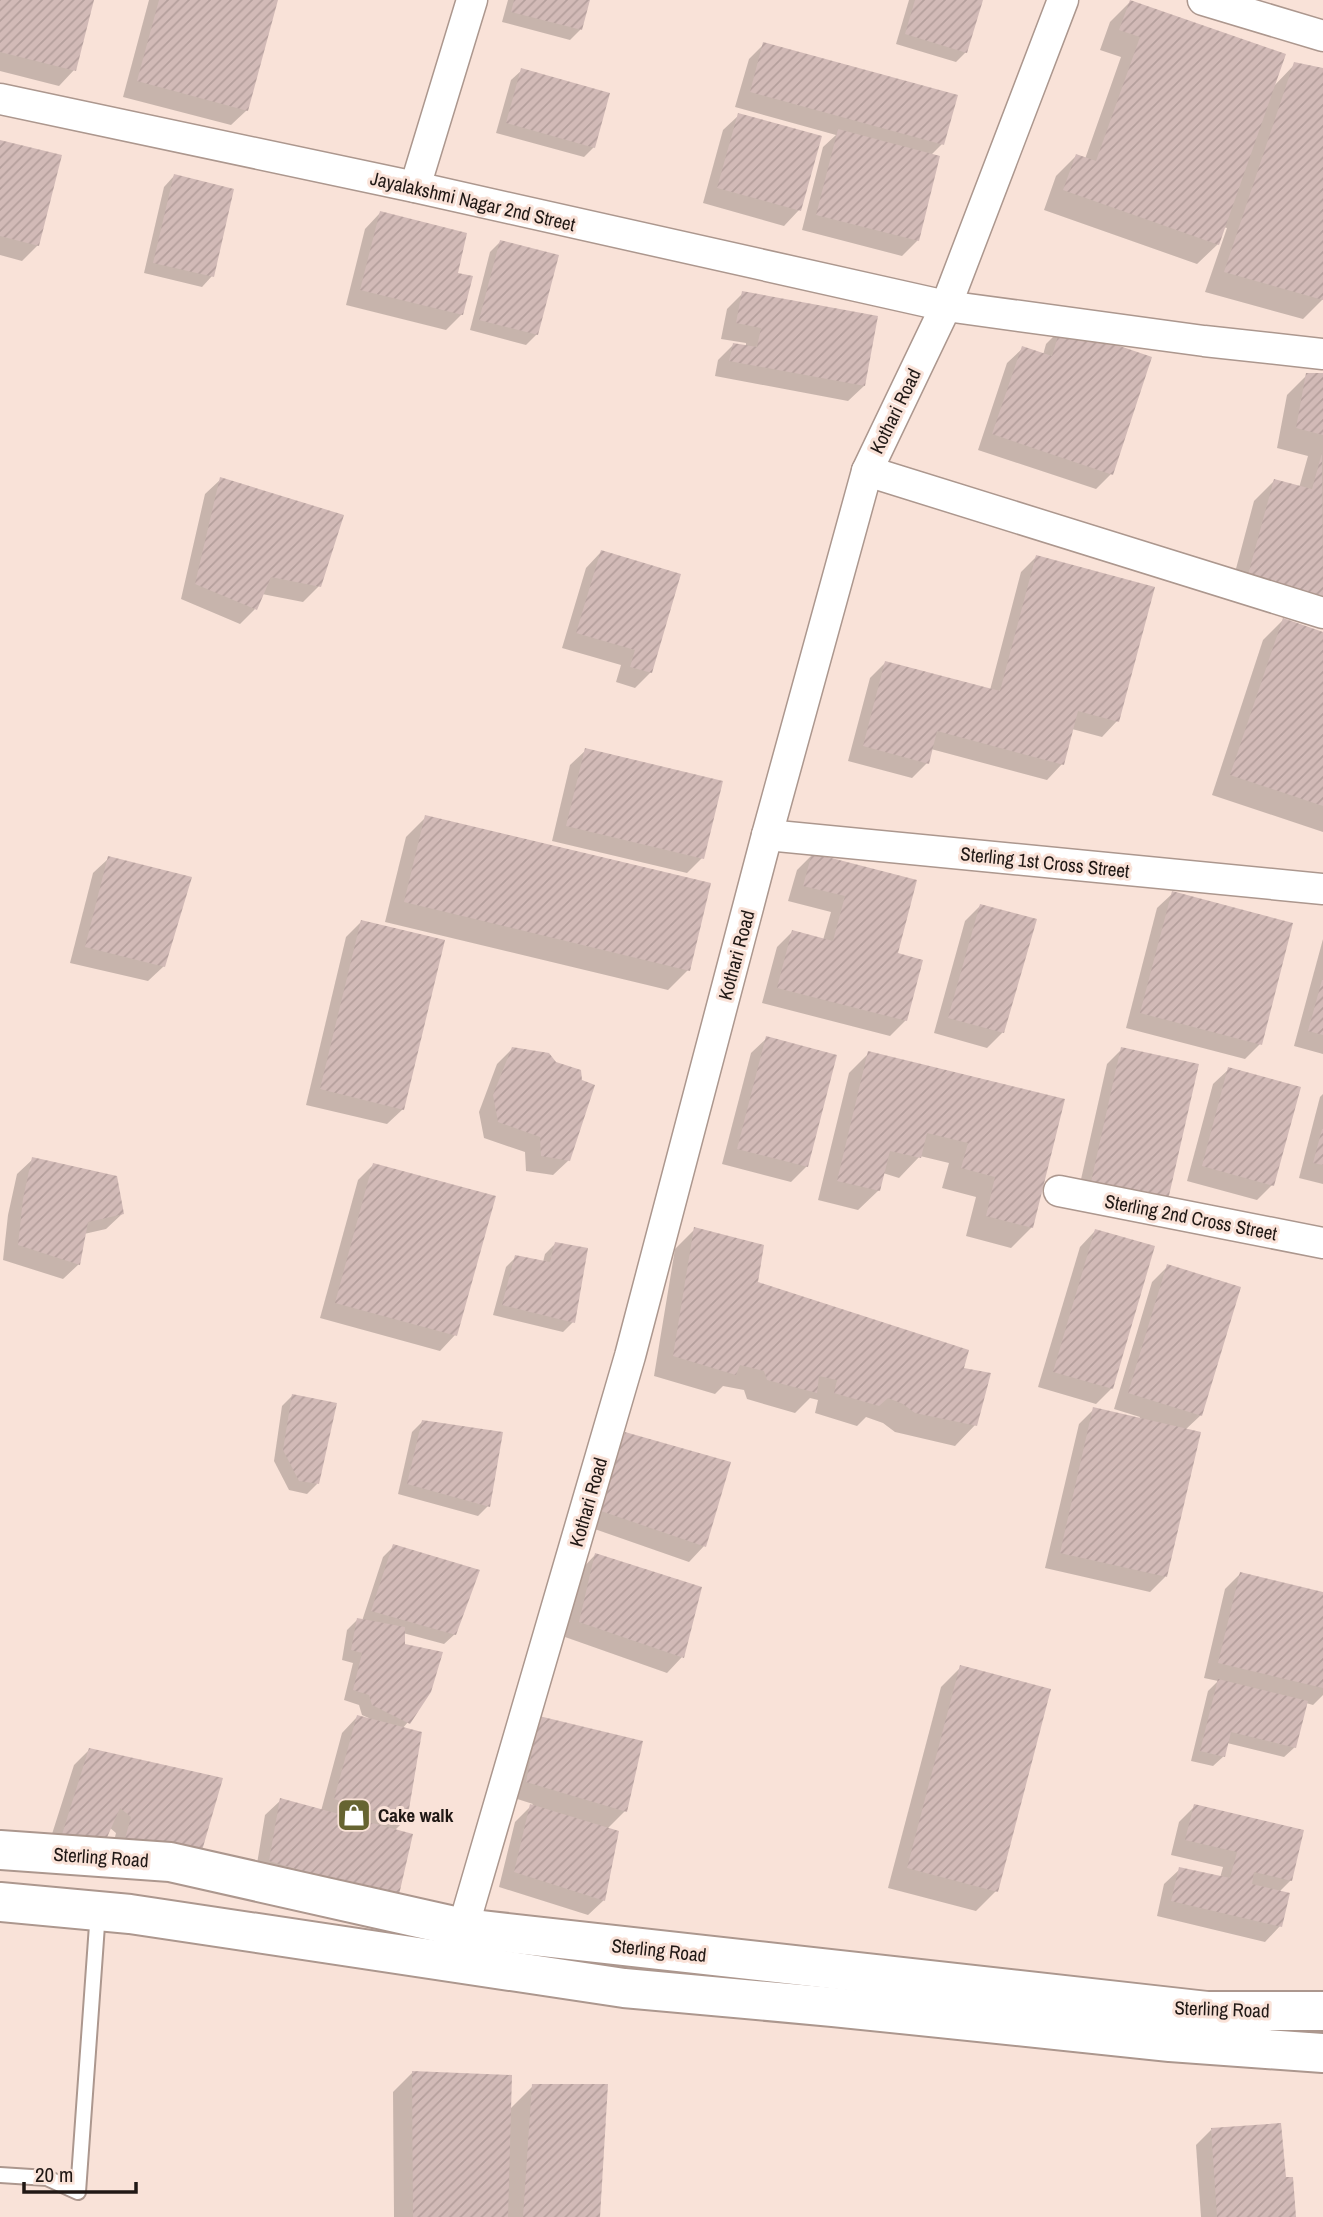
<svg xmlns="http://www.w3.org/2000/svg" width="1323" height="2217" font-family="'Archivo Narrow',sans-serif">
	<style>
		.shadow { fill: #0003 }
		.building { fill: url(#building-hatch) }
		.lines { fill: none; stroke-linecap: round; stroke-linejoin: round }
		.lane-casing { stroke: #ac978e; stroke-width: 18 }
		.street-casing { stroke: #ac978e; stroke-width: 33 }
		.secondary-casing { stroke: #ac978e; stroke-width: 42 }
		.lane { stroke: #fff; stroke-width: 14 }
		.street { stroke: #fff; stroke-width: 30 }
		.secondary { stroke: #fff; stroke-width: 38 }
		.labels { text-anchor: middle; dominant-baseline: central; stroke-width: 6; stroke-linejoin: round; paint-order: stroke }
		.street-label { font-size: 19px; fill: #201815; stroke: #f9e2d8 }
		.poi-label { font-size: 19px; font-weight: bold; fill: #201815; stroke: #f9e2d8; text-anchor: start }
	</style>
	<defs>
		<pattern id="building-hatch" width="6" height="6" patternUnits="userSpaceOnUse" patternTransform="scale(1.75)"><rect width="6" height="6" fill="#d2bab7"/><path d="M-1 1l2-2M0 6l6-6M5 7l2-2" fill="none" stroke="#b49f9c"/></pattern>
	</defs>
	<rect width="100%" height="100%" fill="#f9e2d8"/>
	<g class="shadow">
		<path d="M0,0H93L74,70L59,86L0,71Z"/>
		<path d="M149,0H276L247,110L231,125L123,97Z"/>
		<path d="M508,0H588L580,30L570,40L502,22Z"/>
		<path d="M909,0H981L966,52L956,62L896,44Z"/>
		<path d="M1130,2L1273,87L1295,64L1323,70V299L1303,319L1205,292L1227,228L1223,227L1218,244L1197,264L1044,210L1056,176L1076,156L1085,159L1121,57L1100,50L1110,22Z"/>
		<path d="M764,44L942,144L931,155L918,240L902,256L802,230L823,147L836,135L735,107L749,59Z"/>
		<path d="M522,70L594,147L584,157L496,133L511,80Z"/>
		<path d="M739,115L799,210L784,226L703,203L723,130Z"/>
		<path d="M0,142L38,245L22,261L0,255Z"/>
		<path d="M174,176L212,276L202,287L144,273L164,187Z"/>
		<path d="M380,213L462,314L446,330L346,305L365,229Z"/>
		<path d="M500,242L537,334L526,345L470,330L490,252Z"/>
		<path d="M743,293L864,386L848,401L715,376L718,360L733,345L746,347V343L721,339L727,309Z"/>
		<path d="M1062,328L1111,474L1096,489L978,450L1007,363L1023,348L1043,355L1046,344Z"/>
		<path d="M1307,375H1323V621L1229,595L1254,501L1274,481L1299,488L1308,456L1277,448L1287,395Z"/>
		<path d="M221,479L319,586L303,602L262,594L255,609L240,624L181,599L205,494Z"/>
		<path d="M601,552L651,672L635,688L616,682L621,665L562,648L586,568Z"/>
		<path d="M1036,557L1117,721L1102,737L1072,729L1062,764L1047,780L931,749L927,763L912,778L848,761L870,678L886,662L990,690L1021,572Z"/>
		<path d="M1283,620L1323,633V832L1212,795L1263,640Z"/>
		<path d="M586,750L702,858L687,873L552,841L570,765Z"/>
		<path d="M426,817L688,970L668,990L385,922L406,837Z"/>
		<path d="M812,855L896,954L906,1020L890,1036L762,1003L777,947L792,932L823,940L831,912L788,901L797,870Z"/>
		<path d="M109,858L164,966L148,981L70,963L93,873Z"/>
		<path d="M1173,893L1260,1044L1245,1059L1126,1028L1157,908Z"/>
		<path d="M980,906L1003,1032L987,1048L934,1033L965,921Z"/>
		<path d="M362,921L403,1109L387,1124L306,1105L346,937Z"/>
		<path d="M1323,939V1054L1294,1046Z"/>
		<path d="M767,1038L807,1166L791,1182L722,1164L751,1053Z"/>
		<path d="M512,1049L569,1160L553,1175L526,1171L525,1152L484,1138L479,1112L497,1064Z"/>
		<path d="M1122,1049L1151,1214L1077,1197L1107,1064Z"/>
		<path d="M869,1053L1063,1100L1032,1227L1011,1248L966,1236L976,1197L942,1188L949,1163L920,1156L899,1178L883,1173L879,1190L858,1210L818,1200L849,1073Z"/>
		<path d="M1229,1069L1272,1185L1257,1200L1187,1181L1213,1084Z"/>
		<path d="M1323,1094V1184L1299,1178L1320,1097Z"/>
		<path d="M33,1159L122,1214L106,1229L84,1234L79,1264L63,1279L3,1260L8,1215L17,1174Z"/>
		<path d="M373,1165L455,1335L440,1351L320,1318L358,1180Z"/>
		<path d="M695,1229L756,1283L962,1369L975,1425L955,1446L895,1432L883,1423L866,1417L857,1426L815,1413L818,1400L810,1398L795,1413L747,1399L744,1390L723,1386L715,1394L654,1376L675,1249Z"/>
		<path d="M1095,1231L1112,1388L1096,1404L1038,1387L1080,1247Z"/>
		<path d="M555,1244L573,1322L563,1332L493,1315L506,1267L516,1257L543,1262L545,1254Z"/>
		<path d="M1168,1266L1201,1415L1185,1430L1165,1577L1150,1592L1045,1568L1079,1424L1094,1409L1139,1419L1140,1417L1114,1409L1152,1282Z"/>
		<path d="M292,1396L317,1484L307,1494L289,1490L274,1461L282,1406Z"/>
		<path d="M422,1422L488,1506L478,1516L398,1494L412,1432Z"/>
		<path d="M626,1434L704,1546L689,1562L586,1526L610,1450Z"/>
		<path d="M394,1546L455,1634L444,1644L403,1633L408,1722L402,1729L405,1820L394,1831L396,1898L255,1876L265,1815L281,1800L321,1811L342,1733L357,1717L371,1719L362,1715L359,1705L344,1700L353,1663L342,1660L347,1630L357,1620L362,1621L383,1557Z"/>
		<path d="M595,1555L682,1657L667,1673L565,1637L580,1571Z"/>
		<path d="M1241,1573L1323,1594V1695L1313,1705L1306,1703L1295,1747L1284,1757L1227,1743L1224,1756L1213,1766L1191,1761L1208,1691L1218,1681L1204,1678L1225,1589Z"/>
		<path d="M961,1667L996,1891L976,1911L888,1888L941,1687Z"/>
		<path d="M540,1718L625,1811L607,1829L604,1900L588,1915L499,1887L515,1822L533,1804L511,1797Z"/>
		<path d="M89,1750L221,1779L109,1861L116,1833L109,1827L45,1856L74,1765Z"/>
		<path d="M1195,1806L1291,1880L1279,1892L1280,1926L1265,1942L1157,1916L1164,1884L1180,1869L1220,1878L1223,1867L1171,1855L1179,1822Z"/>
		<path d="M413,2072L510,2109L533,2086L598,2217H394L393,2092Z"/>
		<path d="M1211,2130L1294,2217H1201L1196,2145Z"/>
	</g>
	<g class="building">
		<path d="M0,0H94L76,71L0,52Z"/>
		<path d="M159,0H278L248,111L137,81Z"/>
		<path d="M514,0H590L582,30L511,12Z"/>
		<path d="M915,0H983L967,53L905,34Z"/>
		<path d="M1130,0L1286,54L1219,245L1063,190L1076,154L1096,161L1140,37L1119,30Z"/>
		<path d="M763,42L958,95L944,145L750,92Z"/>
		<path d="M1294,62L1323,68V300L1224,272Z"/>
		<path d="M521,68L610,93L595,148L506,123Z"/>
		<path d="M738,113L822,136L801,211L717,188Z"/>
		<path d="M838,129L940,156L919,241L816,215Z"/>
		<path d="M0,140L62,155L39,246L0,236Z"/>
		<path d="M174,174L234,189L214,277L153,263Z"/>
		<path d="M380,211L467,233L458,273L473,276L463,315L360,290Z"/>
		<path d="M500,240L559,255L538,335L479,320Z"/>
		<path d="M742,291L878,316L865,386L729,361L733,343L757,347L761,328L736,323Z"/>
		<path d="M1061,326L1152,357L1113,475L992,434L1022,346L1052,356Z"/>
		<path d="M1306,373H1323V435L1296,428Z"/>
		<path d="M1322,453L1323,596L1248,575L1274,479L1312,489Z"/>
		<path d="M220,477L344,515L321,587L271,577L257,610L195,584Z"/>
		<path d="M601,550L681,574L652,673L630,667L635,650L576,633Z"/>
		<path d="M1036,555L1155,587L1119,722L1078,711L1064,765L937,731L929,764L863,746L885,661L1000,691Z"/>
		<path d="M1283,618L1323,632V806L1230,775Z"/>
		<path d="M585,748L723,781L704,859L566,826Z"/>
		<path d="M425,815L711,883L690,971L404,902Z"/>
		<path d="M812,853L917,880L898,953L923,960L907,1021L777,988L792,930L833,941L845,896L803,886Z"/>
		<path d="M108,856L192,877L165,967L85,947Z"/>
		<path d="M1172,891L1293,923L1262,1045L1140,1013Z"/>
		<path d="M980,904L1037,919L1004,1033L948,1018Z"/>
		<path d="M361,920L445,940L404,1110L320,1089Z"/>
		<path d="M1322,980H1323V1035L1308,1031Z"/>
		<path d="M766,1036L837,1055L808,1167L737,1149Z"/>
		<path d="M512,1047L549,1053L556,1062L581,1070L582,1080L595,1085L570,1161L541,1156L540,1137L498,1122L493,1095Z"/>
		<path d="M1121,1047L1199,1064L1168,1200L1091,1182Z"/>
		<path d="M868,1051L1065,1099L1033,1228L986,1216L995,1177L961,1168L968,1143L927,1133L921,1158L890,1151L880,1191L837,1181Z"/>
		<path d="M1228,1067L1301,1087L1274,1186L1202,1166Z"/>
		<path d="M1322,1129H1323V1165L1313,1163Z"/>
		<path d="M32,1157L117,1176L124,1214L88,1222L80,1265L18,1245L23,1199Z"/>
		<path d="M373,1163L496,1196L457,1336L335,1303Z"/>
		<path d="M694,1227L764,1245L758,1282L969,1350L964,1368L991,1373L977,1426L915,1413L903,1404L888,1398L879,1406L834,1393L837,1380L819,1376L817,1393L767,1380L764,1371L740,1365L736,1375L673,1356Z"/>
		<path d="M1095,1229L1155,1246L1113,1389L1053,1372Z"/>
		<path d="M555,1242L588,1248L575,1323L502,1305L515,1255L550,1262Z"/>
		<path d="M1167,1264L1241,1287L1202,1416L1128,1393Z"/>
		<path d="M292,1394L337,1403L319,1484L299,1481L283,1450Z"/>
		<path d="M1093,1407L1201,1432L1167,1577L1060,1553Z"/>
		<path d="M422,1420L503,1432L490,1507L407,1484Z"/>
		<path d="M625,1432L731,1462L706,1547L601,1511Z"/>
		<path d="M393,1544L480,1570L456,1635L371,1611Z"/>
		<path d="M595,1553L702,1587L684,1658L579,1622Z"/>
		<path d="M1240,1572L1323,1592V1688L1218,1663Z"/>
		<path d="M357,1618L405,1627V1644L443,1652L431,1692L410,1724L372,1705L369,1695L353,1690L362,1653L351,1650Z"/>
		<path d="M960,1665L1051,1689L998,1892L907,1868Z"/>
		<path d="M1218,1679L1308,1701L1296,1748L1231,1732L1225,1757L1200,1751Z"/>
		<path d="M357,1715L422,1732L407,1821L334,1799Z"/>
		<path d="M539,1716L643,1741L627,1812L526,1782Z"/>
		<path d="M89,1748L223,1778L199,1861L123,1846L131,1817L120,1808L101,1851L60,1841Z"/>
		<path d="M280,1798L413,1834L398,1899L269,1861Z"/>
		<path d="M530,1804L619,1831L605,1901L514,1872Z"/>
		<path d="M1194,1804L1304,1830L1292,1881L1254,1872L1252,1884L1290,1893L1282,1927L1171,1901L1179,1867L1230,1878L1237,1852L1185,1840Z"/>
		<path d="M412,2071L512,2075L508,2217H413Z"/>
		<path d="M532,2084H608L600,2217H523Z"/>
		<path d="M1281,2123L1286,2177H1293L1296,2217H1217L1211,2128Z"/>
	</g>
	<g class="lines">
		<g class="lane-casing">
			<path id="lane" d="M0,2175L47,2178L78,2192L98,1911"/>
		</g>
		<g class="street-casing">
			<g id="street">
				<path d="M1203,0L1323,36"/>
				<path d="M0,99L415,187L946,306L1204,341L1323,354"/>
				<path d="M415,187L472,0"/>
				<path d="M867,471L1323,613"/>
				<path d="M767,835L1323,889"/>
				<path d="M1059,1191L1323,1243"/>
				<path d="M463,1928L630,1356L767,835L867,471L946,306L1063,0"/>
			</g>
		</g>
		<g class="secondary-casing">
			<g id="secondary">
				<path d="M0,1850L170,1862L463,1928L1207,2011H1323"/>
				<path d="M0,1902L130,1914L624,1988L833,2007L1170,2042L1323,2053"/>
			</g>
		</g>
		<use href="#lane" class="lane"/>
		<use href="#street" class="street"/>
		<use href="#secondary" class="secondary"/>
	</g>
	<defs>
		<g id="shop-square" transform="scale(1.75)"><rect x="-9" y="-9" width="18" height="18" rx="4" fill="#666431" stroke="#f9e2d8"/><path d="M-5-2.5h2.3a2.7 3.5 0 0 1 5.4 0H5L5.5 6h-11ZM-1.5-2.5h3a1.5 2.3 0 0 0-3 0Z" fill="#fff"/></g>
	</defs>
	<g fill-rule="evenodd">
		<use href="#shop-square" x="354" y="1815"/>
	</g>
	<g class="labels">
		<g class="street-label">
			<text transform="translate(473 201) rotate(13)">Jayalakshmi Nagar 2nd Street</text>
			<text transform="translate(895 411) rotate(-64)">Kothari Road</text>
			<text transform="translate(1045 862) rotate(6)">Sterling 1st Cross Street</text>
			<text transform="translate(736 955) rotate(-75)">Kothari Road</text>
			<text transform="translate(1191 1217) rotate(11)">Sterling 2nd Cross Street</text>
			<text transform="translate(588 1502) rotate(-74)">Kothari Road</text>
			<text transform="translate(101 1857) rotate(4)">Sterling Road</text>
			<text transform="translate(659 1950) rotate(6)">Sterling Road</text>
			<text transform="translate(1222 2009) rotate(2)">Sterling Road</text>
		</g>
		<g class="poi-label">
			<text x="378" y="1815">Cake walk</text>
		</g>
	</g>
	<path d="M24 2182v10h112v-10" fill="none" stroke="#201815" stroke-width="3.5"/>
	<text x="35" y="2182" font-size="21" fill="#201815" stroke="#f9e2d8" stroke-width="5" paint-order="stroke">20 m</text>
</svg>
